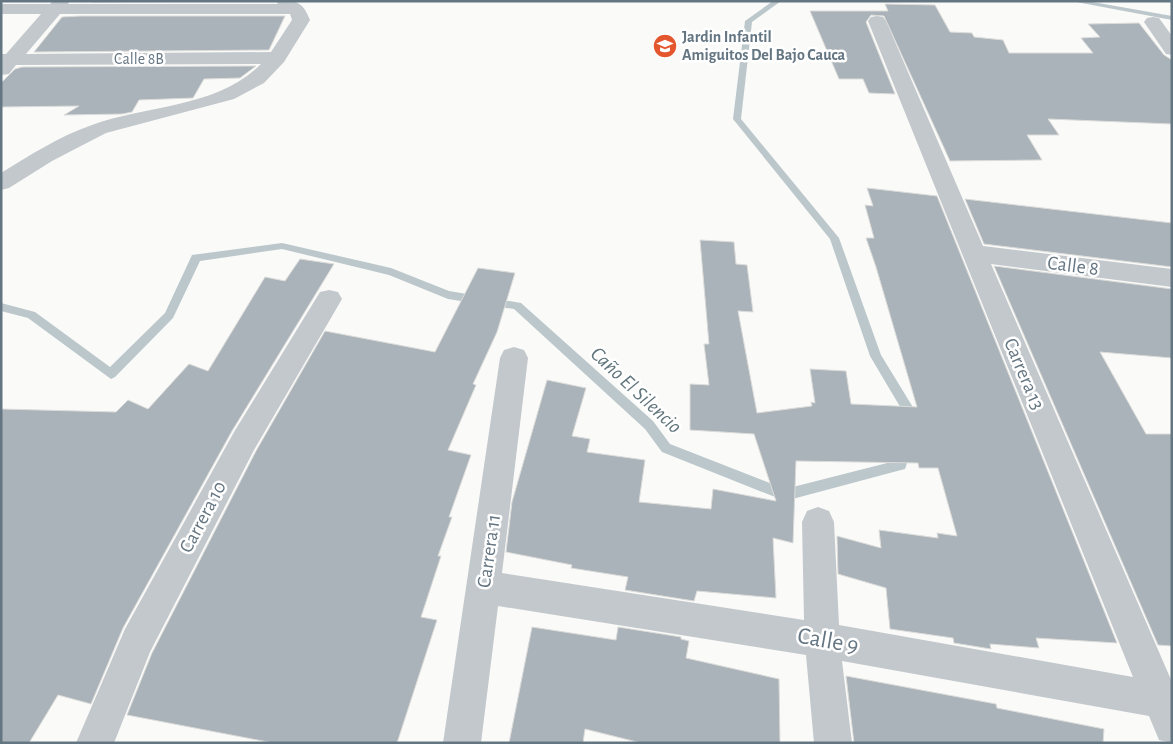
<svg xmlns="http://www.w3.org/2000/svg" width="1173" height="744" font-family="'Alegreya Sans',sans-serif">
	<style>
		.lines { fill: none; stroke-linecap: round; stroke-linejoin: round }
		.stream { fill: #bbc7cb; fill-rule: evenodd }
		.building { fill: #aab3b9; stroke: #dcdcda }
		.minor { fill: #c3c8cc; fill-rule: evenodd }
		.labels { text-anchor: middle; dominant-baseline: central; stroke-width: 5; stroke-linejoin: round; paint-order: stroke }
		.far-poi-label { font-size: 16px; font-weight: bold; fill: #657683; stroke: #fff; text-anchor: start }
		.far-street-label { font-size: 16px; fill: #657683; stroke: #fff }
		.street-label { font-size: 20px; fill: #657683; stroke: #fff }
		.water-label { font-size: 21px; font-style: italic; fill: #60757c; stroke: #fff }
		.near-street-label { font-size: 24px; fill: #657683; stroke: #fff }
	</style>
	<rect width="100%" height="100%" fill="#fafaf8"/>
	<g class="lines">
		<g class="stream">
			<path d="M773,1H781L752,22L741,119L839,238L881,355L914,409L911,424L907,425L903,424L901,420L902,410L870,356L830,239L733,119L745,21Z"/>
			<path d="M1071,1H1087L1172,16V20Z"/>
			<path d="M282,243L391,268L449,291L521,303L653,421L670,444L785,489L895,461L899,444L903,443L907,444C910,451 908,462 905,469L901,470L785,501L662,452L645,429L514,309L448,299L389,275L282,249L200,261L173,318L115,377L111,379L28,318L1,311V303L35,312L110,367L165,313L192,255Z"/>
		</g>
	</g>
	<g class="building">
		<path d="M93,1H249L92,2Z"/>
		<path d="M885,4L935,5L950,32L972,33L974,37L1003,40L1009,53H1093L1081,38L1100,37L1088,24L1139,23L1164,55L1172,60V124L1048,119L1059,135H1027L1042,160L950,161L884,16L871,15L866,22L895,94L869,93L863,79H839L810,11H888Z"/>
		<path d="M80,16H285L269,50L34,52L62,17Z"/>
		<path d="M256,66L240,78L204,79L193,98L139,100L132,112L122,114L64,115L79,106L1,107V83L15,69L22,67Z"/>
		<path d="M867,188L937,196L1117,643L1036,638L1039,648L990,644L991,649L954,643L953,638L890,629L886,588L838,574L837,536L881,548L879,530L938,538L937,533L957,536L938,468H919L918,463L796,461L793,543L773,538L776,598L697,591L694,601L625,590L628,577L571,568L572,565L506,552L512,502L547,380L586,388L572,436L590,439L587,452L645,460L639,502L711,509L713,489L776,501L754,434L690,430V384L709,385L704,344H709L700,240L734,242L736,264L747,265L753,312L738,311L757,413L812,406L811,402L815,403L810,369L846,371L851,404L917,407L876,267L866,238H874L865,205L873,206Z"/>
		<path d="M965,199L1172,223V267L984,244Z"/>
		<path d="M300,259L334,264L232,431L123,628L91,704L58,695L29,743H1V409L116,412L128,400L148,409L189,364L208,371L265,277L285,281Z"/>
		<path d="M994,266L1172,289V358L1100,352L1146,434H1172V646L1158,645Z"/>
		<path d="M478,268L515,273L497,332L473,384L476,385L448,450L471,455L449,517H452L438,556H441L421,617L437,620L397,743H273L127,715L152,653L256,451L325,331L435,352Z"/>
		<path d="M532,627L616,640L618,627L681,637V639L689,641L686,658L779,679L780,743H641L585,729L583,743H509Z"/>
		<path d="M846,676L996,704L997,708L1104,729L1103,743H854Z"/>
	</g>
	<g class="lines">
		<g class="minor">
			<path d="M53,1H70L68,4H278L276,1C296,1 302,0 310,20L284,62L264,83L234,99L106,133L52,161L9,188L1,190V173C30,155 60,136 92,125C147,105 218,108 261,64L16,65L9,74L1,75V54H6L41,14H1V4H50ZM60,14H290L292,20L271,52L26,54Z"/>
			<path d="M877,16L883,17L886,21L983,246L1172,269V287L991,264L1172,682V743L1159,740L1149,716L842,661L852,743H814L806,655L498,606L481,743H443L500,358L504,350L514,347L524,350L528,358L502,573L804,620L802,522L807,511L818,507L829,511L834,522L839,625L1133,677L868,21L871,17Z"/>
			<path d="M1153,17L1159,18L1172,36V55L1166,54L1144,22L1147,18Z"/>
			<path d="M329,290L338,292L342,299L254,450L150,652L114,743H76L125,629L234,432L320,292Z"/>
		</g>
	</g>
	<defs>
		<g id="school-disc" transform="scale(1.25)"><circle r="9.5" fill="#e4572e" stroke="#fff"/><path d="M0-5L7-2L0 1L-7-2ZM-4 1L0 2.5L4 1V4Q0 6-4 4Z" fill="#fff"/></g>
	</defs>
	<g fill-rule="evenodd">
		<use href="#school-disc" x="665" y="46"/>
	</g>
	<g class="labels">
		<g class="far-poi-label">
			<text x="682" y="37">Jardin Infantil<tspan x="682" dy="18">Amiguitos Del Bajo Cauca</tspan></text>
		</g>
		<g class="far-street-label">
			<text x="139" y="59">Calle 8B</text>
		</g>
		<g class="street-label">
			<text transform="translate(1073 266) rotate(7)">Calle 8</text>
			<text transform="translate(1024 374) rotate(67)">Carrera 13</text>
			<text transform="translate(203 517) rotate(-62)">Carrera 10</text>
			<text transform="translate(489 551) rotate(-82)">Carrera 11</text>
		</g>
		<g class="water-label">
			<text transform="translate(636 390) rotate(43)">Caño El Silencio</text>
		</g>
		<g class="near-street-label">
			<text transform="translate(828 641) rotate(10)">Calle 9</text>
		</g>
	</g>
	<rect width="1173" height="744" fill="none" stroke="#657683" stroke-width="5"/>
</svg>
